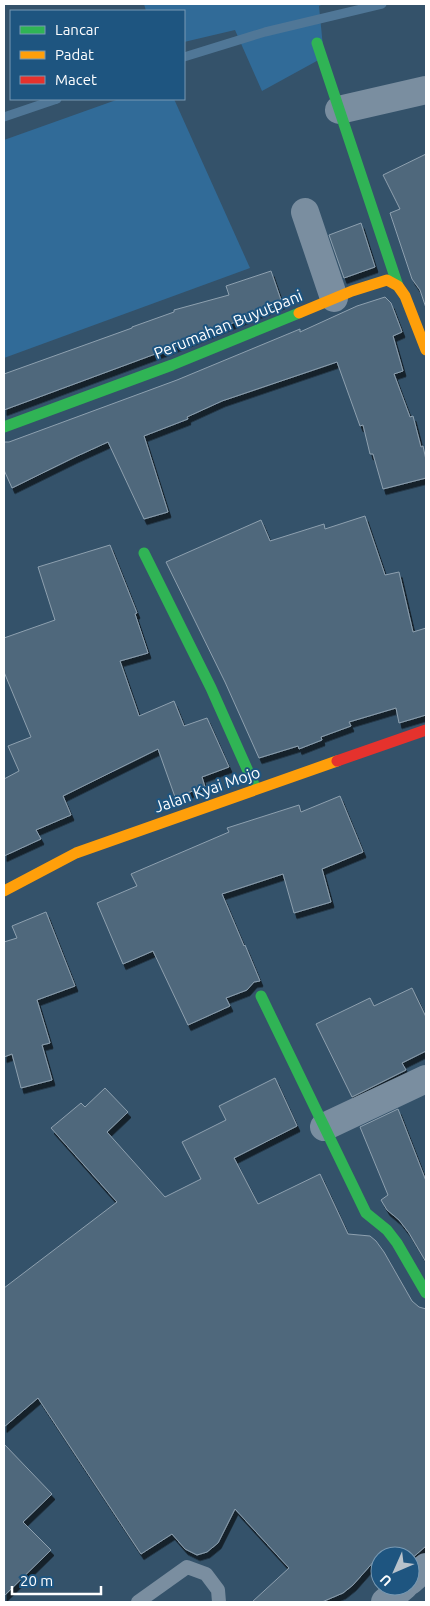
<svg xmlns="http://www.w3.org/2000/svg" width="430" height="1606" font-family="Ubuntu,sans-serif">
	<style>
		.green { fill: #316b98 }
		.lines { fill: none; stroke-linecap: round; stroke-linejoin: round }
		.stream { stroke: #507797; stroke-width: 9 }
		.building { fill: #50687c; stroke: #8da0af; filter: url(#shadow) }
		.lane { stroke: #7a8ea0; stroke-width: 14 }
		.street { stroke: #7a8ea0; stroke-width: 28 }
		.fast { stroke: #30b455; stroke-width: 11 }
		.slow { stroke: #ff9f0a; stroke-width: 11 }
		.jam { stroke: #e5322d; stroke-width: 11 }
		.labels { text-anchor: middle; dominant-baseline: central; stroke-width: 4; stroke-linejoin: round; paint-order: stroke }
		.street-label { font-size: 16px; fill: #fff; stroke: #1e5580 }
	</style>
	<defs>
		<filter id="shadow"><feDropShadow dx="3" dy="5.5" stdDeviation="0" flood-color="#0009"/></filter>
	</defs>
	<rect width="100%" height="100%" fill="#34526a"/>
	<g class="green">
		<path d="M144,4H323L319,6L324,57L262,91L235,30L184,42V11H146Z"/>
		<path d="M119,99H174L250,268L4,358V140Z"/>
	</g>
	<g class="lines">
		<g class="stream">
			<path d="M184,57L265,32L382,4"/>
			<path d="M4,117L57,99"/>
		</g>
	</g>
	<g class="building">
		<path d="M426,154V308L420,290L412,279L390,213L400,209L383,175Z"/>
		<path d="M361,223L375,267L344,278L329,235Z"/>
		<path d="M271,271L282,303L166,350L4,410V374L132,328V327L174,312V310L229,295L226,286Z"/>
		<path d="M385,297L391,303L402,332L393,336L403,371L394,374L410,417L413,416L421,447L423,446L426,460V478L383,489L373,454H370L363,425L360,426L337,362L222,401L187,417L188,419L144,436L168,512L144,519L108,442L75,457L12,488L4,470V442H9L177,380L300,329V332L357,306Z"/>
		<path d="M365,516L385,575L399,572L413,632L426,628V715L399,723L396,708L349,722L351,726L321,737L322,740L299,749L298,746L259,758L225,682L166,562L261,520L270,541L324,524L325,529Z"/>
		<path d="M110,545L137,613L135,614L148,653L120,661L139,716L174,701L184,726L207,718L229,767L202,777L205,787L175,797L158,749L63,796L71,815L36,830L41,839L4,856V779L19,771L8,746L31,737L4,672V638L55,620L38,567Z"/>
		<path d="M340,796L363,852L322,869L331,902L294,913L283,874L222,894L244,946L245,945L260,981L254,982L247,990L226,998L230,1006L188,1025L153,951L123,964L97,903L137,886L131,874L229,832L227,828L299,805L301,812Z"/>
		<path d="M46,912L75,986L37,1000L50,1043L42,1045L52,1080L21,1088L12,1054L4,1057V942L17,938L12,926Z"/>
		<path d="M412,988L426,1017V1051L402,1063L406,1070L352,1097L316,1024L370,998L374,1006Z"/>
		<path d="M275,1078L297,1126L234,1158L258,1204L320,1174L348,1234L370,1236L376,1241L384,1252L412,1301L419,1307L426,1309V1546L410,1560V1556H380V1561L376,1559L353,1585L343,1593L322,1602H252L289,1568L235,1509L218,1543L207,1552L197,1555L185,1549L172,1534L141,1554L38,1398L4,1427V1288L117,1202L51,1128L81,1103L85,1107L105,1088L128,1112L107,1132L165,1197L201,1179L182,1142L226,1120L219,1106Z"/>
		<path d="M398,1109L426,1181V1262L409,1233L399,1220L387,1210L381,1200L388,1195L360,1127Z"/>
		<path d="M4,1444L52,1494L23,1522L51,1550L4,1596Z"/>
	</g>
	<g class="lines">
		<path class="lane" d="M138,1602L187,1567L206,1574L218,1590L219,1602"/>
		<g class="street">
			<path d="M339,110L426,90"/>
			<path d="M305,212L334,298"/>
			<path d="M324,1127L426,1079"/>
			<path d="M410,1581L426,1567"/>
			<path d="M385,1602L404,1586"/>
		</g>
		<g class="fast">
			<path d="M317,43L398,286"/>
			<path d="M4,427L172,365L299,313"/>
			<path d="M144,553L211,688L256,789"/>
			<path d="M261,996L366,1213L387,1230L397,1243L426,1293"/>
		</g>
		<g class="slow">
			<path d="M299,313L352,291L387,280L398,286L405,296L426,350"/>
			<path d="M4,891L76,853L337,761"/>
		</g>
		<path class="jam" d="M337,761L426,730"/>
	</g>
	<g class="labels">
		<g class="street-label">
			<text transform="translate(228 324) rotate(-22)">Perumahan Buyutpani</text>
			<text transform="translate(207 789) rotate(-19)">Jalan Kyai Mojo</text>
		</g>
	</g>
	<rect width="430" height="1606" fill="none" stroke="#ffffff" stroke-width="10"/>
	<rect x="10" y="10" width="175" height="90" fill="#1e5580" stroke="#7899b3"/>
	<rect x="20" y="26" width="25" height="8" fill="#30b455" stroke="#7899b3"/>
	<text x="55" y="35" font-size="15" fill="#ffffff">Lancar</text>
	<rect x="20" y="51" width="25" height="8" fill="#ff9f0a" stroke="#7899b3"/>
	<text x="55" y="60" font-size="15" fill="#ffffff">Padat</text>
	<rect x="20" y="76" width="25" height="8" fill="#e5322d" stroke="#7899b3"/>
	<text x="55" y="85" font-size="15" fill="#ffffff">Macet</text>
	<g transform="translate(395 1571) rotate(225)"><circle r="24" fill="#1e5580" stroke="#7899b3"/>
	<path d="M0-4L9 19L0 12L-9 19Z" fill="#b8c2cb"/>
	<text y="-8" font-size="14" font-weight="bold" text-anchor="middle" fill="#ffffff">U</text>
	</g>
	<path d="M12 1586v8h89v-8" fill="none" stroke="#ffffff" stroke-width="2.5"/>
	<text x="20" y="1586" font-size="15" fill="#ffffff" stroke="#1e5580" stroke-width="4" paint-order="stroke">20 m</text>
</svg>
